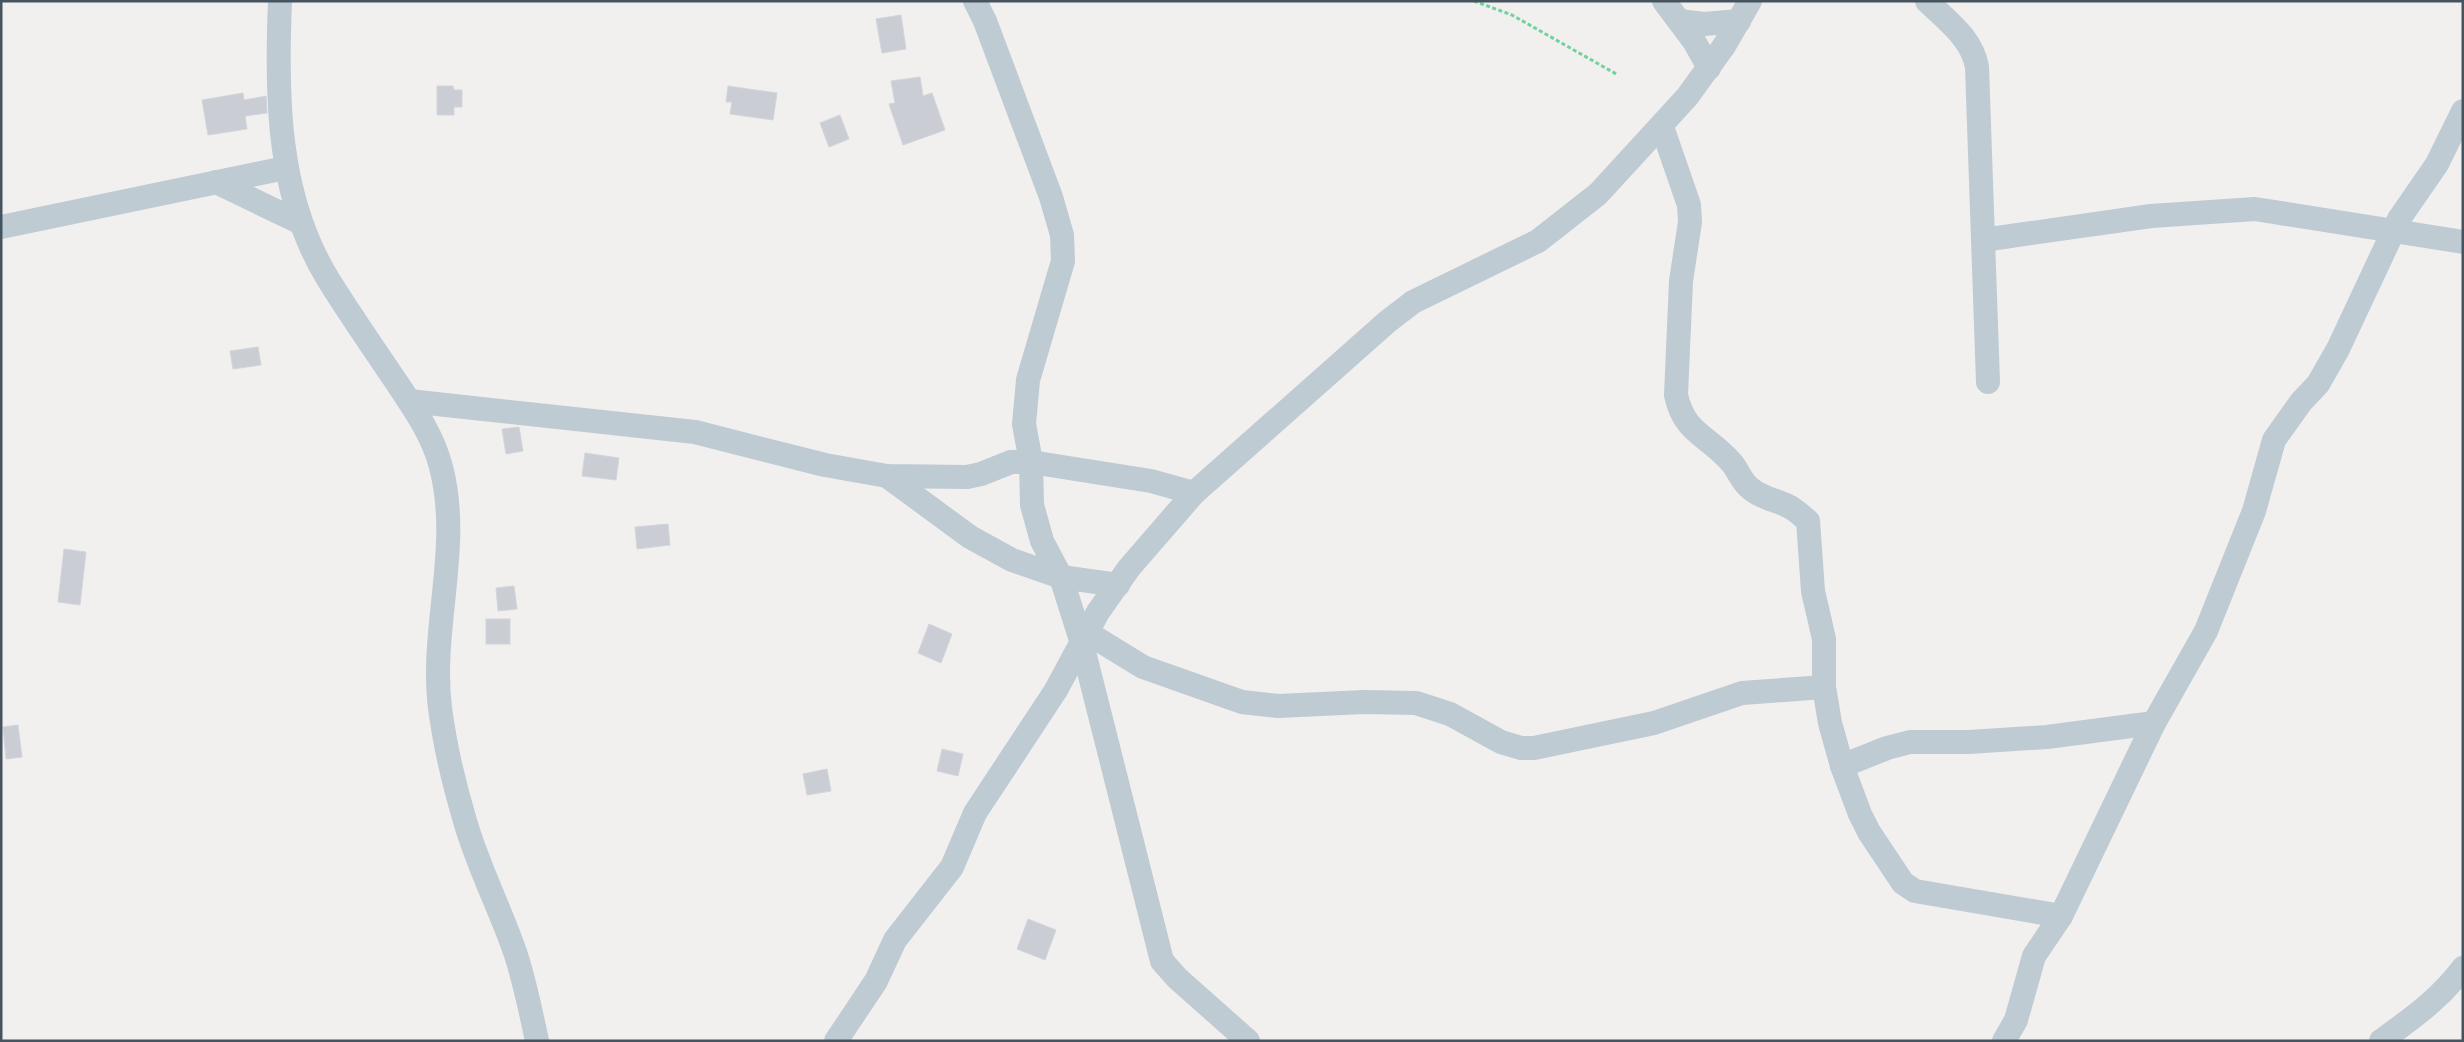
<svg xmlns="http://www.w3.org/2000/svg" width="2464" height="1042" font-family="'Fira Sans Condensed',sans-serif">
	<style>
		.building { fill: #caced4; stroke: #d2d5db }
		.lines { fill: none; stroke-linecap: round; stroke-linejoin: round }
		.path { stroke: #6fd49b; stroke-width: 3; stroke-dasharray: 4 2.5; stroke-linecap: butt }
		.minor { stroke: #becbd2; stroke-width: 24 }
	</style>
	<rect width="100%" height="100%" fill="#f2efef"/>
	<g class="building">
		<path d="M901,15L906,49L882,53L876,19Z"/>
		<path d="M920,77L923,96L932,93L945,130L903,145L889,104L895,103L891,81Z"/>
		<path d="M437,86H453L454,90H462V107H454V115H437Z"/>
		<path d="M728,86L777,93L773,120L730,114L732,102H726Z"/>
		<path d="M243,93L244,100L266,96L267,113L245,116L247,129L208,135L202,100Z"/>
		<path d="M840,115L849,139L829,147L820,123Z"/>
		<path d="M258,347L261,365L233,369L230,351Z"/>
		<path d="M519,427L523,451L506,454L502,429Z"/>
		<path d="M585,453L619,458L616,480L582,476Z"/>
		<path d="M668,524L670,545L637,549L635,527Z"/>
		<path d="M64,549L86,552L80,605L58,602Z"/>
		<path d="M514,586L517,609L498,611L496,588Z"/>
		<rect x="486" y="619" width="24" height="25"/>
		<path d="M929,624L952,634L941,663L918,653Z"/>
		<path d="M18,725L22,757L6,759L3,727Z"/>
		<path d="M942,749L963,754L958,776L937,771Z"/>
		<path d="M827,769L831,791L807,795L803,774Z"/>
		<path d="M1028,919L1056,930L1045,960L1017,949Z"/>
	</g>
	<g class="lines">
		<path class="path" d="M1474,1L1512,15L1618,75"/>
		<g class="minor">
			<path d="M280,1C276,96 277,196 328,279C349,313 372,346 395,380C413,407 433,435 441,467C462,547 430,628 440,708C445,746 454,784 465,821C478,867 501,910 516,955C525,983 531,1012 537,1041"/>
			<path d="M975,1L985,21L1051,197L1062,235L1063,261L1028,380L1024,424L1031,462L1032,505L1042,541L1061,577L1081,640L1162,961L1177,978L1248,1041"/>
			<path d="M1664,1L1694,41L1709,68"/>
			<path d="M1927,1C1947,21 1972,38 1977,67L1988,382"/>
			<path d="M1679,21L1704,24L1739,21"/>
			<path d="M1662,127L1689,205L1690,222L1681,281L1676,395C1684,433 1707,435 1731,462C1739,471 1741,482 1751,489C1764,500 1780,500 1793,509C1798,512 1803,517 1808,521L1813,591L1824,639V687L1830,723L1842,766L1860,814L1869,832L1903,883L1915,891L2061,916"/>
			<path d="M216,182L299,222"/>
			<path d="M1,227L285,168"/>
			<path d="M1983,240L2151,216L2255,209L2463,242"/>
			<path d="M409,401L695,432L825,465L887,476L967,477L981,474L1011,462H1031L1151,481L1194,493"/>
			<path d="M887,476L970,537L1012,560L1061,577L1118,585"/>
			<path d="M1086,632L1143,667L1242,702L1278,706L1364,702L1416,703L1450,714L1501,742L1521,748H1534L1654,723L1742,693L1824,687"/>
			<path d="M1842,766L1887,748L1910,742H1969L2047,737L2154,723"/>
			<path d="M836,1041L876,981L895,940L952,867L975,813L1056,690L1098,612L1129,568L1194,493L1387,322L1413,302L1538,241L1598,194L1687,97L1724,46L1750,1"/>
			<path d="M2004,1041L2016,1020L2034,956L2061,916L2154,723L2206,631L2254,511L2274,440L2301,402L2318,384L2338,349L2399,219L2437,164L2463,111"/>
			<path d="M2381,1041C2412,1018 2439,1000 2463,968"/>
		</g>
	</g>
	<rect width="2464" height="1042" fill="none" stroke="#45545e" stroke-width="5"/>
</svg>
